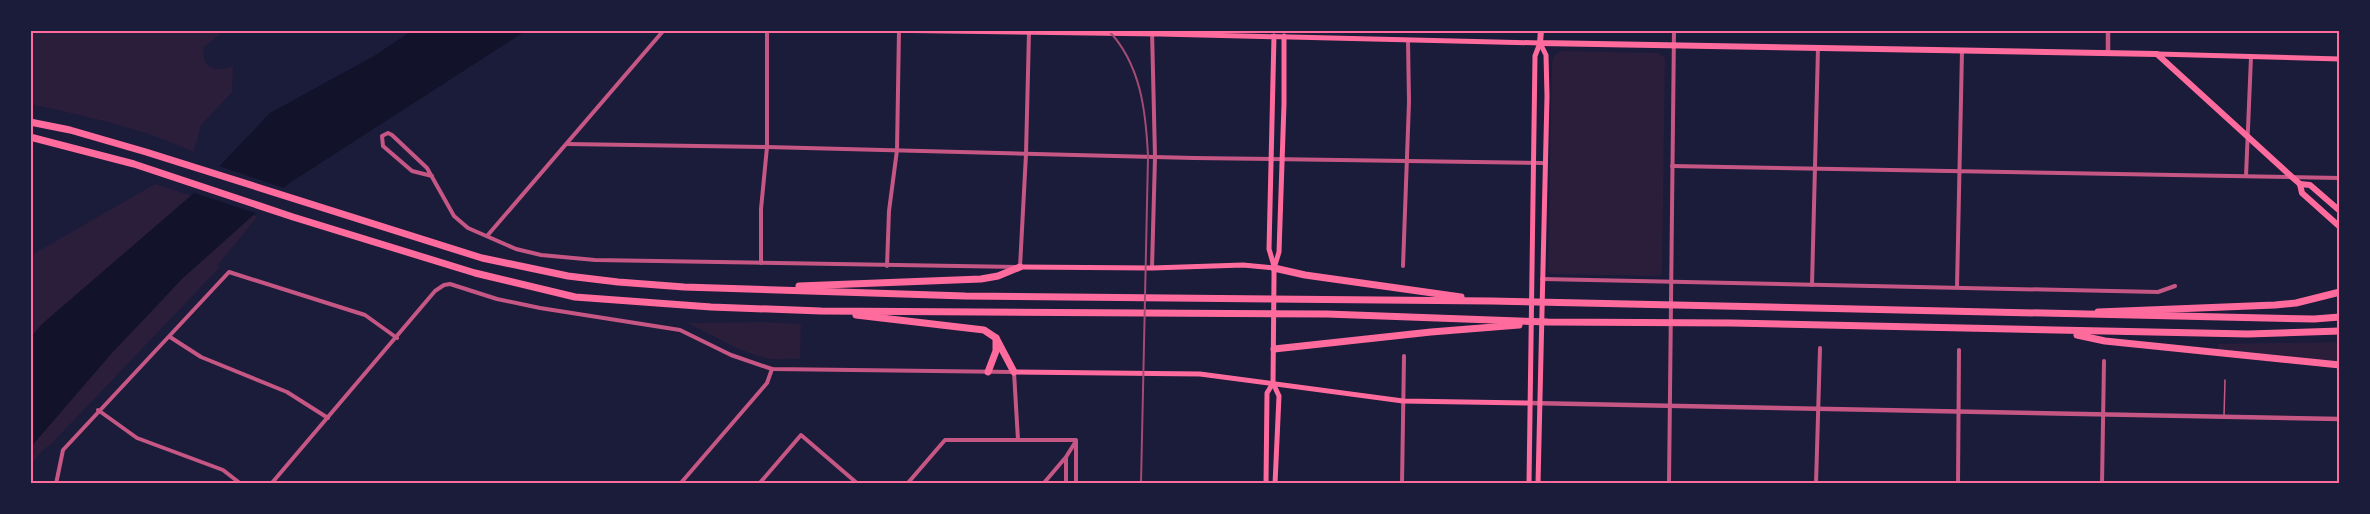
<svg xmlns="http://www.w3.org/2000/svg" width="2370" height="514" font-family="Commissioner,sans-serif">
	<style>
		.green { fill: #2a1e3b }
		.water { fill: #12122b }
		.pier { fill: #1b1b3a }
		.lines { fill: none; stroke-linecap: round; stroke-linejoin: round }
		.service { stroke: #c65784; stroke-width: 1.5 }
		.minor { stroke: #c65784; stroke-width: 4 }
		.tertiary { stroke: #c65784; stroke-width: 4.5 }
		.secondary { stroke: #ff6b9d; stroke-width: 5 }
		.primary { stroke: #ff6b9d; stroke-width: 6 }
		.motorway { stroke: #ff6b9d; stroke-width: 7 }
		.rail { stroke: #a44b75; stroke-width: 2 }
		.neatline { fill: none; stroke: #ff6b9d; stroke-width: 2 }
	</style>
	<rect width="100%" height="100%" fill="#1b1b3a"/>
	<g class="green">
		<path d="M30,30H219V35L204,47C201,68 215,73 233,66L232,92L201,125L194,152C142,128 85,116 30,104Z"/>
		<path d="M1561,51L1658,53L1665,58L1662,273L1659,276L1552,274L1548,271L1552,62L1555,55Z"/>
		<path d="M155,184L257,217L217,266L220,267L52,443L41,452L30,467V256Z"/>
		<path d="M763,322L801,324L800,359C788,357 778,361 766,358C738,352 714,335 687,323Z"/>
		<path d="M2340,342V360L2336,362L2218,349V344Z"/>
	</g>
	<path class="water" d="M413,30H527L288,184L182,279L112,353L30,448V338L42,324L194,193L270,113L374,56Z"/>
	<path class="pier" d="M216,165L287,189L258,214L191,192Z"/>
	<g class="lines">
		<path class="service" d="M2224,416L2225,380"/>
		<g class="minor">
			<path d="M1152,30L1155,157L1152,268"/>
			<path d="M567,144L767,147L1194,158L1544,163"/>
			<path d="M1672,166L2340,178"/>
			<path d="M432,176L412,171L383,146L382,136L388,133L392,135L427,168L454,216L468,228L516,249L541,255L595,260L1020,267L1026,154L1029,32"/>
			<path d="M2246,176L2251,57"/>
			<path d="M487,236L664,30"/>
			<path d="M761,263V209L767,147V30"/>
			<path d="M887,266L889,211L897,150L899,30"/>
			<path d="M1403,266L1409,102L1408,40"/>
			<path d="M1542,279L2158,292L2175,286"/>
			<path d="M1812,285L1818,48"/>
			<path d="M1957,287L1962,51"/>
			<path d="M170,337L201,357L287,392L328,418"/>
			<path d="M98,410L137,438L223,470L241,484"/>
			<path d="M56,484L63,450L229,272L365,315L397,338"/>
			<path d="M271,484L435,291L444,285L450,284L497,299L540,308L680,330L731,355L772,369L1014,372L1018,440"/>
			<path d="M680,484L767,383L772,369"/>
			<path d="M759,484L801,435L858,484"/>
			<path d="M907,484L945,440H1076"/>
			<path d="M1043,484L1066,457L1076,441"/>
			<path d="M1066,484V458"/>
			<path d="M1076,484V441"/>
			<path d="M1402,484L1404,356"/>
			<path d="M1669,484L1674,30"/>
			<path d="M1816,484L1820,348"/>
			<path d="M1958,484L1959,350"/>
			<path d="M2102,484L2104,361"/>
		</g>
		<g class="tertiary">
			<path d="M2108,53V30"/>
			<path d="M1529,403L2340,419"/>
		</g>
		<g class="secondary">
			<path d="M876,30L1160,34L1540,43"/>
			<path d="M1274,36L1269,249L1274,266"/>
			<path d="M2157,54L2340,59"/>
			<path d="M1020,267L1152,268L1243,265L1274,268"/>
			<path d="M1014,372L1200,374L1403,401L1529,403"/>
			<path d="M1266,484L1267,393L1273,383"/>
			<path d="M1275,484L1279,396L1273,383L1274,278V268L1279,252L1284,104V36"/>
			<path d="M1529,484L1535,56L1540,43"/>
			<path d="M1538,484L1547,96L1546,55L1540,43"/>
		</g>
		<g class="primary">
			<path d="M1541,30L1540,43L2157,54L2292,177L2300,184L2302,193L2340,227"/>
			<path d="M2300,184L2310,185L2340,211"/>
		</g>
		<g class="motorway">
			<path d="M30,122L70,130L146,152L482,258L568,276L618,282L684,287L965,296L1491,301L2314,319L2340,317"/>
			<path d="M30,137L134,164L293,217L475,273L575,297L711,307L821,311L1327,314L1548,322L1731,323L2248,334L2340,331"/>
			<path d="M1274,268L1305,275L1461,297"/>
			<path d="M799,286L981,279L998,276L1020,267"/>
			<path d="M2098,312L2275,305L2296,303L2340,292"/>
			<path d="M856,315L984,330L996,338L1014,372"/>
			<path d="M2077,335L2105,341L2340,365"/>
			<path d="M1274,349L1431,332L1519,325"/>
			<path d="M988,372L996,351V338"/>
		</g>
		<path class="rail" d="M1108,30C1141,64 1146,112 1148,157L1141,484"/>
	</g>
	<rect width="2370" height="514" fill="none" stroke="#1b1b3a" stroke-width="63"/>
	<rect x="32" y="32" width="2306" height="450" class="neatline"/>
</svg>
